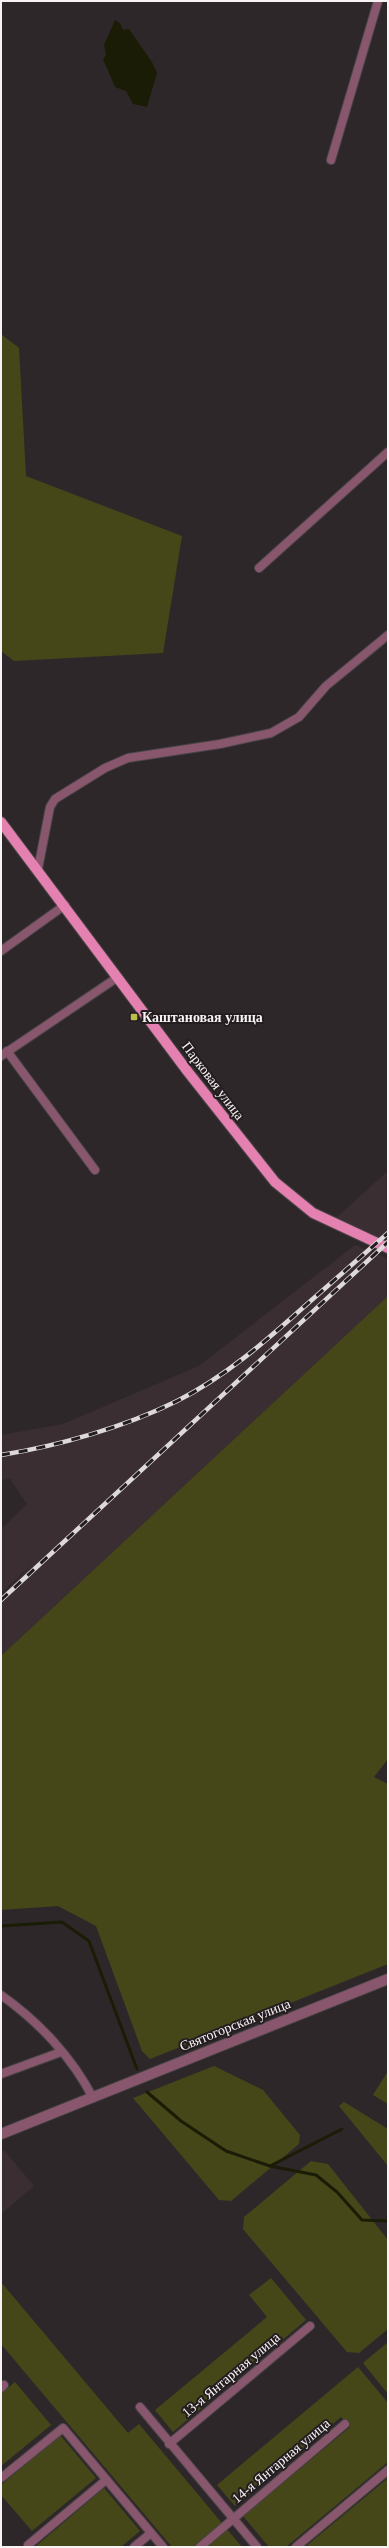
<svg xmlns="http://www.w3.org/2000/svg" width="389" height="2548" font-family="Georgia,serif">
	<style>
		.built { fill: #3b2e33 }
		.green { fill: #454719 }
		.water { fill: #1b1c05 }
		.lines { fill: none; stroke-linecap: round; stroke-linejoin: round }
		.stream { stroke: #1b1c05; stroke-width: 3 }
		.minor-casing { stroke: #4a4446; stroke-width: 10 }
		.tertiary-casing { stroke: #4a4446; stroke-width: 12 }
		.primary-casing { stroke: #4a4446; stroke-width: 12 }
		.minor { stroke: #88576d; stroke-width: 8 }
		.tertiary { stroke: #88576d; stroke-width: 10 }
		.primary { stroke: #e581b0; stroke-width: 10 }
		.rail-casing { stroke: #ddd8da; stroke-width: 4.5 }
		.rail { stroke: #241d20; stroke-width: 3; stroke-dasharray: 9; stroke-linecap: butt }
		.poi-dot { fill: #bac045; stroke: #241d20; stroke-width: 1.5 }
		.labels { text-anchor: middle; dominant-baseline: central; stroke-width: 4; stroke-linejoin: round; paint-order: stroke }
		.poi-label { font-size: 14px; font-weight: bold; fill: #f7f3f4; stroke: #241d20; text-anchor: start }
		.street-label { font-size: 14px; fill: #f7f3f4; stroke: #241d20 }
	</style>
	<rect width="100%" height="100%" fill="#2e272a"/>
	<g class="built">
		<path d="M388,1171V1241L336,1218Z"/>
		<path d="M355,1245L388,1259V1296L1,1656V1596L38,1559L1,1593V1529L27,1504L10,1479L1,1480V1435L63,1424L199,1366Z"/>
		<path d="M4,2150L34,2186L1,2214V2151Z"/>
	</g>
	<g class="green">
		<path d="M1,334L19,348L26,476L182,536L163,653L14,661L1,651Z"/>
		<path d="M388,1296V1759L374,1777L388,1784V1964L150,2059L142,2051L96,1926L58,1906L1,1910V1656Z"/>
		<path d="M214,2066L263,2090L300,2135L299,2144L231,2201L219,2200L133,2098Z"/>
		<path d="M388,2071V2104L373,2095Z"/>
		<path d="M344,2102L388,2129V2166L339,2106Z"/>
		<path d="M311,2161L328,2164L388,2240V2329L359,2353L347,2352L243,2229L244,2217Z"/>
		<path d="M271,2278L306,2320L173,2432L155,2410L267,2317L249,2295Z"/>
		<path d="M1,2282L128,2433L139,2424L242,2547H172L1,2344Z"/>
		<path d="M388,2342V2394L363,2363Z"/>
		<path d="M358,2367L388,2403V2462L286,2547H269L243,2516L350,2427L341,2417L235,2506L217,2485Z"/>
		<path d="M15,2382L51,2425L1,2466V2394Z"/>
		<path d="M60,2435L96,2478L32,2531L1,2495V2485Z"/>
		<path d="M388,2478V2545L386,2547H305Z"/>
		<path d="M104,2488L140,2531L121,2547H35Z"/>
	</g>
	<path class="water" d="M115,20L120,23L123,30L129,29L152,62L157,73L147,107L133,104L126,91L115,87L103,59L106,55L104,45Z"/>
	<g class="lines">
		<g class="stream">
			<path d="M1,1926L62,1922L89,1941L137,2069"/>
			<path d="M147,2092L181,2121L226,2151L270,2166L316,2175L337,2192L362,2220L388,2221"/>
			<path d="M270,2166L342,2129"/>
		</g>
		<g class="minor-casing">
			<g id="minor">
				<path d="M331,160L378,1"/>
				<path d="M259,568L388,452"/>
				<path d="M38,869L50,807L55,799L105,768L128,758L220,744L271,733L299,717L326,686L388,635"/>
				<path d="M1,951L65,905"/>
				<path d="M7,1051L95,1170"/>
				<path d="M1,1056L118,977"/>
				<path d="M1,1995C38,2021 72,2057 93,2098"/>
				<path d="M1,2074L61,2052"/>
				<path d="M1,2388L4,2385"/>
				<path d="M140,2407L257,2547"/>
				<path d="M169,2444L310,2326"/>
				<path d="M1,2478L63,2428L163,2547"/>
				<path d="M28,2545L106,2480"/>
				<path d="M134,2547L151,2533"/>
				<path d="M200,2547L345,2424"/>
				<path d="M296,2547L388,2470"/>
			</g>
		</g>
		<g class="tertiary-casing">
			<path id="tertiary" d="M1,2134L388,1979"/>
		</g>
		<g class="primary-casing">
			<path id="primary" d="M1,822L188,1072L275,1182L313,1213L388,1248"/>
		</g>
		<use href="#minor" class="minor"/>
		<use href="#tertiary" class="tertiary"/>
		<use href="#primary" class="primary"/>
		<g class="rail-casing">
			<g id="rail">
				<path d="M1,1455C58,1446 125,1427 177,1401C225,1377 267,1340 306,1305C333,1281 361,1257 388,1233"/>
				<path d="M1,1600L388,1242"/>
			</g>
		</g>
		<use href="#rail" class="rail"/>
	</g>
	<rect class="poi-dot" x="130" y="1013" width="8" height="8" rx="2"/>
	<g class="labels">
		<g class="poi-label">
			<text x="142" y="1017">Каштановая улица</text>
		</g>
		<g class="street-label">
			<text transform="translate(213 1081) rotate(53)">Парковая улица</text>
			<text transform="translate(235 2025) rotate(-22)">Святогорская улица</text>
			<text transform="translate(231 2375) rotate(-40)">13-я Янтарная улица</text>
			<text transform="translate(281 2461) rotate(-40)">14-я Янтарная улица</text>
		</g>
	</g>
	<rect width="389" height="2548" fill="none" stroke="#f7f3f4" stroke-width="4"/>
</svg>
